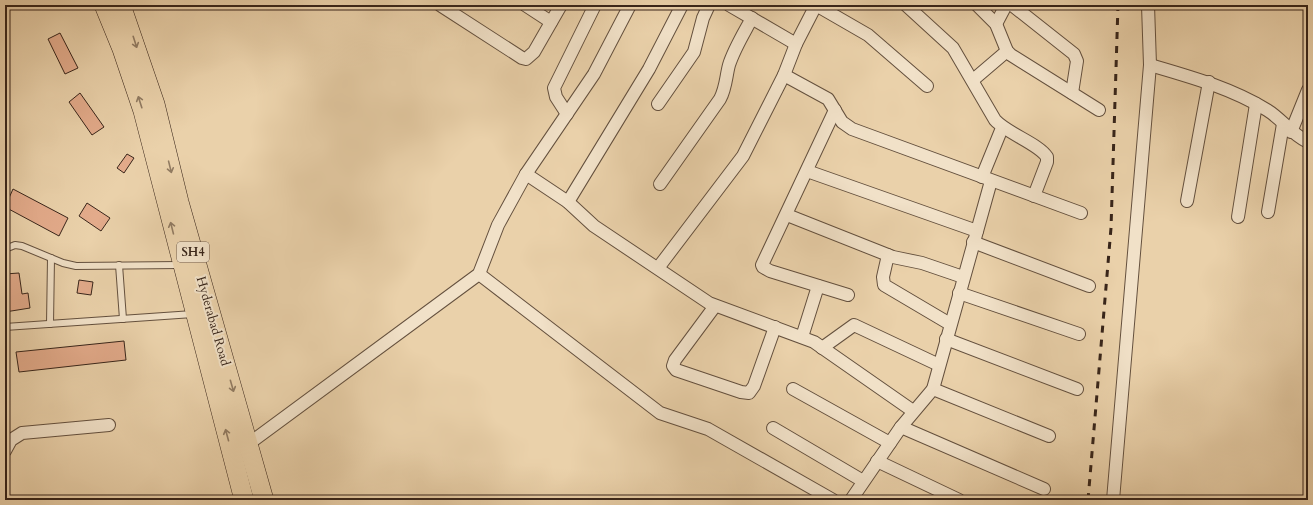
<svg xmlns="http://www.w3.org/2000/svg" width="1313" height="505" font-family="Cardo,serif">
	<style>
		.building { fill: #e3ab8b; stroke: #38251a }
		.lines { fill: none; stroke-linecap: round; stroke-linejoin: round }
		.service-casing { stroke: #64503e; stroke-width: 8 }
		.minor-casing { stroke: #64503e; stroke-width: 14 }
		.primary-casing { stroke: #38251a; stroke-width: 20 }
		.service { stroke: #f1e1c8; stroke-width: 6 }
		.minor { stroke: #f1e1c8; stroke-width: 12 }
		.primary { stroke: #ead1aa; stroke-width: 19 }
		.rail { stroke: #38251a; stroke-width: 3; stroke-dasharray: 7 7; stroke-linecap: butt }
		.oneway { stroke: #917b62 }
		.labels { text-anchor: middle; dominant-baseline: central; stroke-width: 4; stroke-linejoin: round; paint-order: stroke }
		.shield { fill: #f1e1c8; stroke: #705d4e; stroke-width: 1 }
		.shield-label { font-size: 12px; font-weight: bold; fill: #38251a }
		.street-label { font-size: 13px; fill: #38251a; stroke: #f1e1c8 }
	</style>
	<rect width="100%" height="100%" fill="#ead1aa"/>
	<filter id="stains"><feTurbulence type="fractalNoise" baseFrequency=".005" numOctaves="4"/><feColorMatrix values="0 0 0 0 .2 0 0 0 0 .09 0 0 0 0 .02 0 0 0 .5 -.17"/></filter>
	<radialGradient id="worn" r=".72"><stop offset=".6" stop-color="#630" stop-opacity="0"/><stop offset="1" stop-color="#630" stop-opacity=".3"/></radialGradient>
	<g class="building">
		<path d="M60,33L78,68L65,74L48,39Z"/>
		<path d="M80,93L104,127L92,135L69,102Z"/>
		<path d="M127,154L134,158L124,173L117,168Z"/>
		<path d="M13,189L68,218L59,236L5,207Z"/>
		<path d="M87,203L110,218L101,231L79,216Z"/>
		<path d="M19,273L22,294L28,293L30,308L5,312V274Z"/>
		<path d="M79,280L93,282L91,295L77,293Z"/>
		<path d="M124,341L126,360L19,372L16,352Z"/>
	</g>
	<g class="lines">
		<g class="service-casing">
			<g id="service">
				<path d="M5,249L15,245L22,246L63,263L76,266L180,265"/>
				<path d="M119,265L123,319"/>
				<path d="M50,324L51,258"/>
				<path d="M5,327L193,314"/>
			</g>
		</g>
		<g class="minor-casing">
			<g id="minor">
				<path d="M440,5L522,58L526,59L534,52L561,5"/>
				<path d="M525,5L551,22"/>
				<path d="M729,5L796,44"/>
				<path d="M906,5L953,48L995,120C1008,134 1039,144 1047,157V162L1034,196"/>
				<path d="M977,5L996,24L1007,51L1011,55L1099,110"/>
				<path d="M1012,5L1074,54L1077,61L1072,93"/>
				<path d="M996,24L1006,5"/>
				<path d="M1150,65C1191,77 1231,88 1267,110C1282,119 1291,134 1308,142"/>
				<path d="M784,75L828,99L842,122L852,129L1081,213"/>
				<path d="M973,80L1007,51"/>
				<path d="M658,104L694,52L703,18L709,5"/>
				<path d="M835,110L762,265L763,267L770,271L848,295"/>
				<path d="M567,114L556,97L554,88L595,5"/>
				<path d="M1291,132L1308,90"/>
				<path d="M807,171L977,231"/>
				<path d="M526,174L568,202L594,226L709,303L814,342L913,411"/>
				<path d="M982,177L1002,128"/>
				<path d="M660,184L720,99C726,88 726,76 729,65C734,49 744,33 752,18"/>
				<path d="M1187,201L1209,82"/>
				<path d="M568,202L649,69L682,5"/>
				<path d="M1268,212L1283,124"/>
				<path d="M787,215L893,257L922,263L963,277"/>
				<path d="M1238,217L1256,104"/>
				<path d="M973,242L1089,286"/>
				<path d="M888,255L883,277L884,285L950,324"/>
				<path d="M658,268L743,156L784,75L796,44L816,5L868,35L927,86"/>
				<path d="M479,274L660,413L708,429L833,500"/>
				<path d="M959,293L1079,334"/>
				<path d="M715,306L675,360L673,366L676,370L741,392L749,393L754,386L775,327"/>
				<path d="M802,337L818,286"/>
				<path d="M946,339L1077,389"/>
				<path d="M822,348L854,325L939,365"/>
				<path d="M793,389L890,443"/>
				<path d="M933,389L1049,436"/>
				<path d="M901,427L1044,489"/>
				<path d="M773,428L863,481"/>
				<path d="M243,448L479,274L498,225L526,174L594,74L630,5"/>
				<path d="M5,451L11,440L22,433L109,425"/>
				<path d="M877,461L959,500"/>
				<path d="M851,500L901,427L933,389L991,181"/>
				<path d="M1113,500L1150,65L1148,5"/>
			</g>
		</g>
		<g class="primary-casing">
			<g id="primary">
				<path d="M104,5L122,49L143,111L244,500"/>
				<path d="M121,5L155,104L179,202L264,500"/>
			</g>
		</g>
		<use href="#service" class="service"/>
		<use href="#minor" class="minor"/>
		<use href="#primary" class="primary"/>
		<path class="rail" d="M1088,500L1111,228L1118,5"/>
	</g>
	<defs><path id="oneway-shaft" d="M-6 0H5M1.5-3L5.5 0L1.5 3" fill="none" stroke-width="1.6" stroke-linecap="round" stroke-linejoin="round"/></defs>
	<g class="oneway">
		<use href="#oneway-shaft" transform="translate(135 42) rotate(72)"/>
		<use href="#oneway-shaft" transform="translate(140 102) rotate(-108)"/>
		<use href="#oneway-shaft" transform="translate(170 167) rotate(76)"/>
		<use href="#oneway-shaft" transform="translate(172 228) rotate(-104)"/>
		<use href="#oneway-shaft" transform="translate(232 386) rotate(74)"/>
		<use href="#oneway-shaft" transform="translate(227 435) rotate(-105)"/>
	</g>
	<g class="labels">
		<rect class="shield" x="177" y="242" width="32" height="20" rx="3"/>
		<g class="shield-label">
			<text x="193" y="252">SH4</text>
		</g>
		<g class="street-label">
			<text transform="translate(213 321) rotate(74)">Hyderabad Road</text>
		</g>
	</g>
	<rect width="1313" height="505" fill="none" stroke="#ead1aa" stroke-width="20"/>
	<rect x="6" y="6" width="1301" height="493" fill="none" stroke="#38251a" stroke-width="2"/>
	<rect x="10" y="10" width="1293" height="485" fill="none" stroke="#38251a"/>
	<rect width="100%" height="100%" filter="url(#stains)"/>
	<rect width="100%" height="100%" fill="url(#worn)"/>
</svg>
